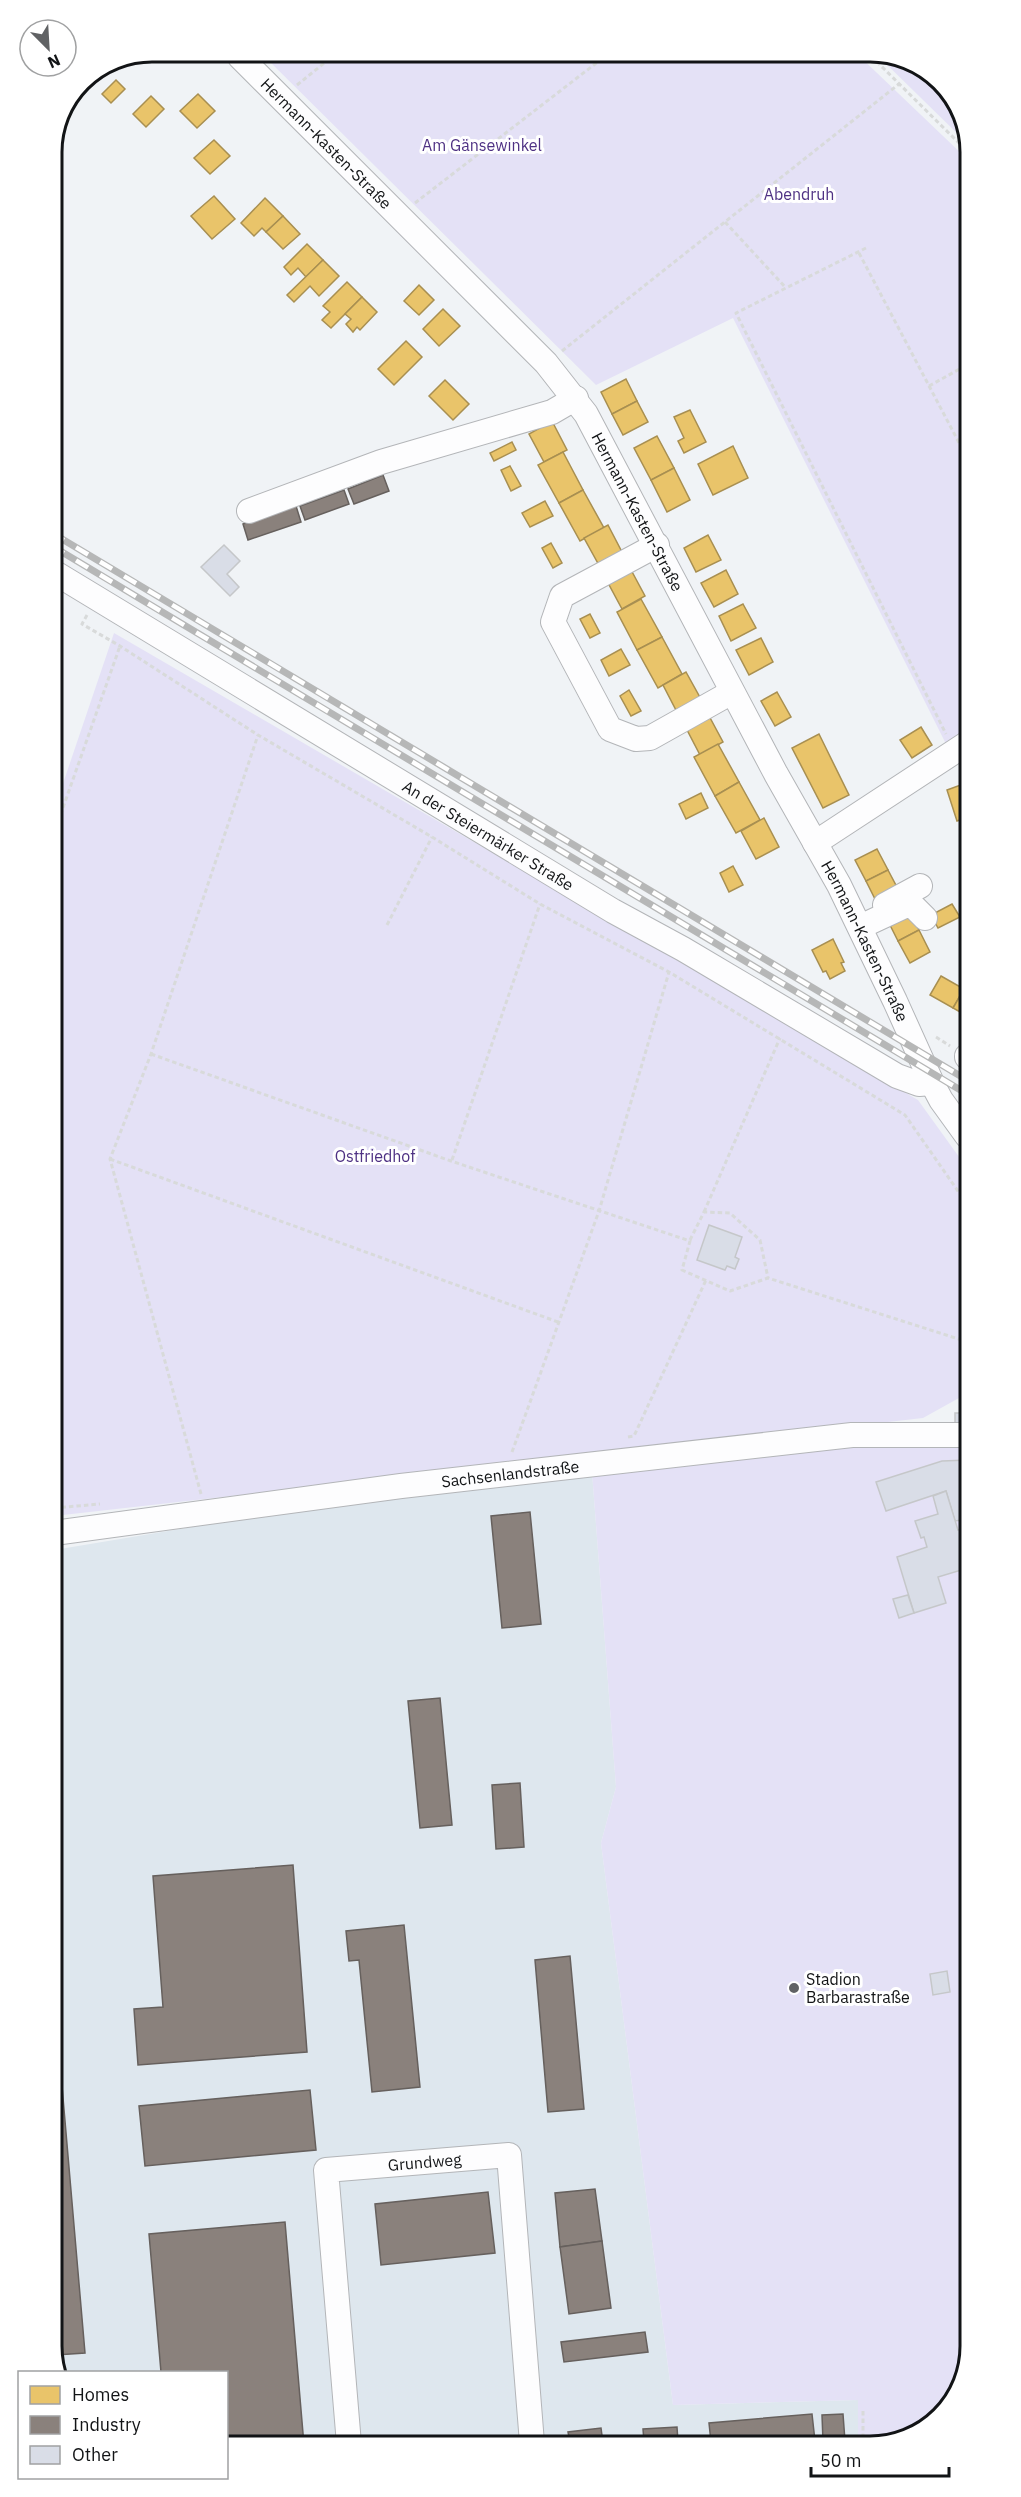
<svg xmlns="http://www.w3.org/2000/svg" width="1021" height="2497" font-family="'IBM Plex Sans',sans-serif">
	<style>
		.built { fill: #dee7ee }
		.green { fill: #e4e1f6 }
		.homes { fill: #e9c46a; stroke: #a88f51; stroke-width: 1.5 }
		.industry { fill: #8a817c; stroke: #66605d; stroke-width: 1.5 }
		.building { fill: #d9dde7; stroke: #c5c7c9; stroke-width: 1.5 }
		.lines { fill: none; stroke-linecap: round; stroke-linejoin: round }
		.minor-casing { stroke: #b3b5b8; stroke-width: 26 }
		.path { stroke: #d8dada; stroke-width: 3; stroke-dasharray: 4.5 3; stroke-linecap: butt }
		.minor { stroke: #fdfdfe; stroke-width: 24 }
		.rail-casing { stroke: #b6b7b7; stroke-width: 7 }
		.rail { stroke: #fff; stroke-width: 4.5; stroke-dasharray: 14; stroke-linecap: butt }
		.poi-dot { fill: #606264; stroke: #fff; stroke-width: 2 }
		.labels { text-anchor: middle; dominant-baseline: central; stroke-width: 6; stroke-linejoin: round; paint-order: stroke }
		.street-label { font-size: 16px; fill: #121416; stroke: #fff }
		.park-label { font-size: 16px; fill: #4e3183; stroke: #fff }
		.poi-label { font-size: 16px; fill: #121416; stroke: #fff; text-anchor: start }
		.rim { fill: none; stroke: #121416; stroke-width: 3 }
	</style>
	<rect width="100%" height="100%" fill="#f0f3f6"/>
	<path class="built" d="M592,1472L616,1787L601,1843L673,2405L858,2400V2441L227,2445L226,2372H56L54,1550L210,1524Z"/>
	<g class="green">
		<path d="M854,51L965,157L966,736L948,748L733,318L596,385L265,57Z"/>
		<path d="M873,51L931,72L965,119V141Z"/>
		<path d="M114,633L918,1100L967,1168L968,1393L923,1418L54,1516L53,813Z"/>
		<path d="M853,1443H968L969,2133L962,2134L970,2170V2346L949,2406L902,2441H858V2400L673,2405L601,1843L616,1787L592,1472Z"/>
	</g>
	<g class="homes">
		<path d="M120,58L109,69L105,64L113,59Z"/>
		<path d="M116,80L125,89L111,103L102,94Z"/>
		<path d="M198,94L215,111L197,128L180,111Z"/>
		<path d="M151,96L164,109L146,127L133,114Z"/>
		<path d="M214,140L230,156L210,174L194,158Z"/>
		<path d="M214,196L235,219L212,239L191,216Z"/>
		<path d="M265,198L283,216L266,232L262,228L254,236L241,223Z"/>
		<path d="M283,216L300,234L283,249L266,232Z"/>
		<path d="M307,244L323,260L306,277L298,268L291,275L284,267Z"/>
		<path d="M323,260L339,276L319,296L310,286L294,302L287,295Z"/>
		<path d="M347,282L362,297L331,328L322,320L330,312L323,306Z"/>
		<path d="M419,285L434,300L419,315L404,301Z"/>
		<path d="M362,297L377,312L360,330L357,327L353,332L346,324L351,319L345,314Z"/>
		<path d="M443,309L460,326L439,346L423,329Z"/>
		<path d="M406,341L422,357L394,385L378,369Z"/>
		<path d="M626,379L637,401L612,414L601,392Z"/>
		<path d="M445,380L469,404L453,420L429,396Z"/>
		<path d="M637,401L648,422L623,435L612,414Z"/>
		<path d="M690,410L706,442L684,453L678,441L684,438L674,417Z"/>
		<path d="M552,421L567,450L544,462L529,434Z"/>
		<path d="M657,436L674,468L651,480L634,448Z"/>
		<path d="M512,442L516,450L494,461L490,453Z"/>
		<path d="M733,446L748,478L713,495L698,464Z"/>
		<path d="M563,452L583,490L559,503L538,465Z"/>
		<path d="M510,466L521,486L511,491L501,470Z"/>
		<path d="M674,468L690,500L667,512L651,480Z"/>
		<path d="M583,490L604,528L580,541L559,503Z"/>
		<path d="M545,501L553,516L530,527L522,513Z"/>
		<path d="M608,525L623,554L600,567L584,538Z"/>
		<path d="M708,535L721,560L696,572L684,548Z"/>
		<path d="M551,543L562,563L553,568L542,548Z"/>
		<path d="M630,568L645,596L622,609L607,581Z"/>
		<path d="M726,570L738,594L714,607L701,583Z"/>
		<path d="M641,599L662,637L637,650L617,612Z"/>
		<path d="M743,604L756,628L731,641L719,616Z"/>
		<path d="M590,614L600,633L590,638L580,619Z"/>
		<path d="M662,637L682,674L658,688L637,650Z"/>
		<path d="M761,638L773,662L749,675L736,650Z"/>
		<path d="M621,649L630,665L609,676L601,660Z"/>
		<path d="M686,672L702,701L678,714L663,685Z"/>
		<path d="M629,690L641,711L631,716L620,696Z"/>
		<path d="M777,692L791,717L775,726L761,701Z"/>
		<path d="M708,714L723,742L700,755L685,726Z"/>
		<path d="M921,727L932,745L912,758L900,740Z"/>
		<path d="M819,734L849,795L823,808L792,748Z"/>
		<path d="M718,744L739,782L715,796L694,757Z"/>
		<path d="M739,782L760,820L736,833L715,796Z"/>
		<path d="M966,783V818L957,821L947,790Z"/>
		<path d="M701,793L708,808L686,819L679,804Z"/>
		<path d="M764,818L779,847L756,859L741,831Z"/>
		<path d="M877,849L888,870L866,881L855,860Z"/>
		<path d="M733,866L743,885L729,892L720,873Z"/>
		<path d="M888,870L899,891L877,903L866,881Z"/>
		<path d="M952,904L960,917L938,928L931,915Z"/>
		<path d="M907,908L919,930L898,941L887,919Z"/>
		<path d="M919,930L930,952L910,963L898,941Z"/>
		<path d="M833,939L844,962L841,963L845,971L830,979L826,971L823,972L812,950Z"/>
		<path d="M941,976L964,989L953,1008L930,995Z"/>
		<path d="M964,989L967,991V1016L953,1008Z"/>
	</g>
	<g class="industry">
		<path d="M383,475L389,491L354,504L348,489Z"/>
		<path d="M344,490L349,504L305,520L300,506Z"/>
		<path d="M296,506L301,522L248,540L243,524Z"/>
		<path d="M530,1512L541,1624L502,1628L491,1516Z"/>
		<path d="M440,1698L452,1825L420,1828L408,1701Z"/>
		<path d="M520,1783L524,1847L496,1849L492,1785Z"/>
		<path d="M293,1865L307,2052L138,2065L134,2009L163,2007L153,1876Z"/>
		<path d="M404,1925L420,2087L372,2092L359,1960L349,1961L346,1931Z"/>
		<path d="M570,1956L584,2109L548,2112L535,1960Z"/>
		<path d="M60,2063L85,2353L56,2355V2064Z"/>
		<path d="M310,2090L316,2150L145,2166L139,2106Z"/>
		<path d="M595,2189L602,2241L560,2247L555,2193Z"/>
		<path d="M488,2192L495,2253L381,2265L375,2204Z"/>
		<path d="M285,2222L304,2445H226V2372H161L149,2234Z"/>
		<path d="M602,2241L611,2308L569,2314L560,2247Z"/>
		<path d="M645,2332L648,2352L564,2362L561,2342Z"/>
		<path d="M812,2414L815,2441L711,2442L709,2423Z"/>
		<path d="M843,2414L845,2441H823L822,2415Z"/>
		<path d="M677,2427L678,2442H644L643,2429Z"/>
		<path d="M601,2428L603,2443H570L568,2432Z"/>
	</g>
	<g class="building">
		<path d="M224,545L240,561L227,574L239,587L230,596L201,567Z"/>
		<path d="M709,1225L742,1237L735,1257L739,1259L735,1269L727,1266L725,1270L697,1260Z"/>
		<path d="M964,1409H968V1425L955,1424V1413H964Z"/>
		<path d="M968,1460V1519L955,1521L946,1491L886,1511L876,1482L942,1461Z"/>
		<path d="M946,1491L958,1530L967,1528L968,1532V1568L938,1577L946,1603L914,1613L897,1557L927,1547L924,1537L921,1538L915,1521L938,1514L933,1496Z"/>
		<path d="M908,1595L914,1613L899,1618L893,1599Z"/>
		<path d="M947,1971L950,1992L933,1995L930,1974Z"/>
	</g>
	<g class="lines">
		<g class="minor-casing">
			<g id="minor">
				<path id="s1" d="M240,57L546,363L586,414L776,774L839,885L895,1001L932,1083L941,1100L967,1136"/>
				<path d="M249,511L381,462L552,412L576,398"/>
				<path d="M657,545L562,596L553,622L610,729L636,739L650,738L732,692"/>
				<path id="s2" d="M52,571L613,911L683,949L897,1076L919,1084L932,1083"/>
				<path d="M815,843L966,744"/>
				<path d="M885,905L920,886"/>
				<path d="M860,927L907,905L913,906L925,918"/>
				<path d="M967,1057V1056"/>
				<path id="s3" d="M54,1533L401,1486L852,1435H968"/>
				<path id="s4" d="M349,2444L326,2170L509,2155L532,2443"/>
			</g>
		</g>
		<g class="path">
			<path d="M866,51L965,149"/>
			<path d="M297,85L333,56"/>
			<path d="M415,203L608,54"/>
			<path d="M725,222L786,288"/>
			<path d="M866,248L736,313L946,734"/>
			<path d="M859,253L966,456"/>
			<path d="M562,351L899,84"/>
			<path d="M929,386L965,366"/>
			<path d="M87,615L82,624L120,646L258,735L432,837L540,904L669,972L905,1115L967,1204"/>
			<path d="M53,836L120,646"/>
			<path d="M387,925L432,837"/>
			<path d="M936,1037L950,1046"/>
			<path d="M151,1054L451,1161L690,1241L682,1270L730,1291L768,1278L968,1342"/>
			<path d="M110,1159L558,1322"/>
			<path d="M452,1160L540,904"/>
			<path d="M704,1212L780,1038"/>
			<path d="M690,1240L704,1212L730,1213L760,1240L768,1278"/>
			<path d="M628,1437L634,1436L706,1280"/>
			<path d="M512,1452L599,1211L669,972"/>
			<path d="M201,1494L110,1159L151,1054L258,735"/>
			<path d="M54,1508L100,1504"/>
			<path d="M863,2411V2441"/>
		</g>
		<use href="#minor" class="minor"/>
		<g class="rail-casing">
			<g id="rail">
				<path d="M52,533L967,1080"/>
				<path d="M52,546L967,1094"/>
			</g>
		</g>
		<use href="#rail" class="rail"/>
	</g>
	<circle class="poi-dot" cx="794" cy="1988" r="6"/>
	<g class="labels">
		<g class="street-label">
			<text stroke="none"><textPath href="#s1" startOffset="122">Hermann-Kasten-Straße</textPath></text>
			<text stroke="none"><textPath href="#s1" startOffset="608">Hermann-Kasten-Straße</textPath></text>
			<text stroke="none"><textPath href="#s2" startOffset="510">An der Steiermärker Straße</textPath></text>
			<text stroke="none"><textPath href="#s1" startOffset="1094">Hermann-Kasten-Straße</textPath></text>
			<text stroke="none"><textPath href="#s3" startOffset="460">Sachsenlandstraße</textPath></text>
			<text stroke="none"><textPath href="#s4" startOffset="374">Grundweg</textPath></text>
		</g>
		<g class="park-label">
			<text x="482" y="145">Am Gänsewinkel</text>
			<text x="799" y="194">Abendruh</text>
			<text x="375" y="1156">Ostfriedhof</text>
		</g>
		<g class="poi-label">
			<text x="806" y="1979">Stadion<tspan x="806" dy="18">Barbarastraße</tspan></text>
		</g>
	</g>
	<path d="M0 0H1021V2497H0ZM152 62H870A90 90 0 0 1 960 152V2346A90 90 0 0 1 870 2436H152A90 90 0 0 1 62 2346V152A90 90 0 0 1 152 62Z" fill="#fff" fill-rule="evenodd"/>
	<path class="rim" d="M152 62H870A90 90 0 0 1 960 152V2346A90 90 0 0 1 870 2436H152A90 90 0 0 1 62 2346V152A90 90 0 0 1 152 62Z"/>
	<rect x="18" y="2371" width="210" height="108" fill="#ffffff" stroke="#a0a1a2" stroke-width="1.5"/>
	<rect x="30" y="2386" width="30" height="18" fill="#e9c46a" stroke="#a0a1a2" stroke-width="1.5"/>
	<text x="72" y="2401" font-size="18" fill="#121416">Homes</text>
	<rect x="30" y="2416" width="30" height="18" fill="#8a817c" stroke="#a0a1a2" stroke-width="1.5"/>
	<text x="72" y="2431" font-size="18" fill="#121416">Industry</text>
	<rect x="30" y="2446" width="30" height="18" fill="#d9dde7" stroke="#a0a1a2" stroke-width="1.5"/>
	<text x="72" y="2461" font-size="18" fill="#121416">Other</text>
	<g transform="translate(48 48) rotate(156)"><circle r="28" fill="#ffffff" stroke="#a0a1a2" stroke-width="1.5"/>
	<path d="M0-4.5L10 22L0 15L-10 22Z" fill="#606264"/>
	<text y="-9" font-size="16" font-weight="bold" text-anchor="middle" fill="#121416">N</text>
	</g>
	<path d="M811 2467v9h138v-9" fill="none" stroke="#121416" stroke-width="3"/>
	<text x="820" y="2467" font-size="18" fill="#121416" stroke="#ffffff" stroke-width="4.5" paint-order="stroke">50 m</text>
</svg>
